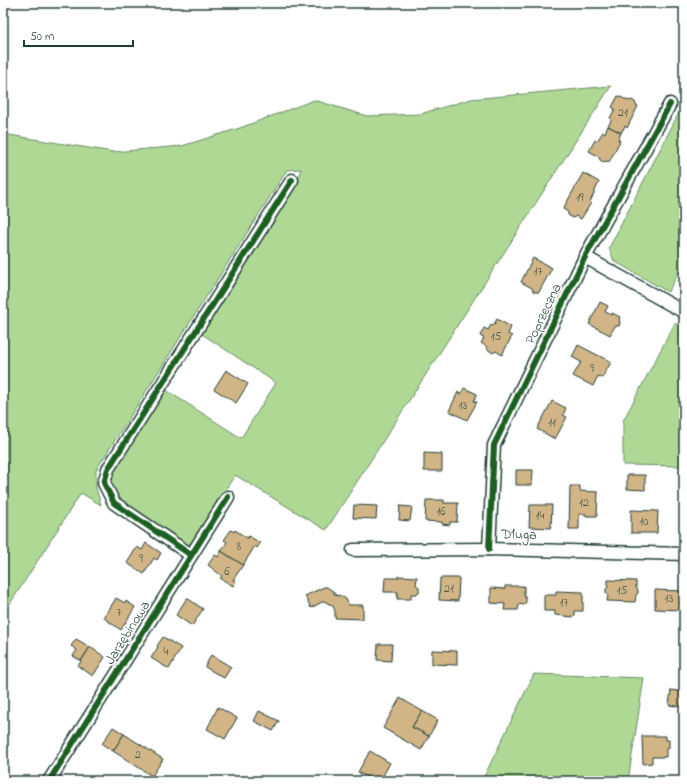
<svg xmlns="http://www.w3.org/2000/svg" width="687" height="784" font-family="'Indie Flower',sans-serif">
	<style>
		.green { fill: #afd895; stroke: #678a64 }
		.building { fill: #d2b587; stroke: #1f3d34 }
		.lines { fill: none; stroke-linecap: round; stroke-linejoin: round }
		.street-casing { stroke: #1f3d34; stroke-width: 15 }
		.street { stroke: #fff; stroke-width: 12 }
		.cycleway-casing { stroke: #fff; stroke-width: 8 }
		.cycleway { stroke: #1b5e20; stroke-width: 6 }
		.labels { text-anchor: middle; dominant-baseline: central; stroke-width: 3.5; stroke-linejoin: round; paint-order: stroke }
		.number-label { font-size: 12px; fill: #4c5b49 }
		.street-label { font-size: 14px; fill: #1f3d34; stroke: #fff }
	</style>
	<rect width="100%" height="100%" fill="#fff"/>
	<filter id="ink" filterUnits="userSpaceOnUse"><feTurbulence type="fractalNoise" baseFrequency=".025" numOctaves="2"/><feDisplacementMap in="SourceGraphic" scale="8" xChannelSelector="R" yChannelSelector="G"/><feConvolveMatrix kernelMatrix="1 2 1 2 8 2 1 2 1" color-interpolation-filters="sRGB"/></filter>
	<g filter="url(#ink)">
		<g class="green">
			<path d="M611,86L326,530L235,475L189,546L117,497L111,482L113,472L166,390L241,438L276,383L202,334L293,191L301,169L287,170L96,470V488L101,505L81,493L6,610L3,608V134L113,152L182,146L240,128L314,100L367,116L420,114L471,99Z"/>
			<path d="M684,103V263L668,292L614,261L609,248Z"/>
			<path d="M675,323L684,327V466L623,465V421Z"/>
			<path d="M534,674L644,678L628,781H482Z"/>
		</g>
		<g class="building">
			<path d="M618,96L629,101L632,100L635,102L636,105L638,106L627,128L625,126L621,133L608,126L612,119L610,118L615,109L612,107Z"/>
			<path d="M608,126L621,133L618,140L620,141L609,162L606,161L603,162L600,160L599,157L589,151L595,140L597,141L603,132L605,133Z"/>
			<path d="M583,173L599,182L590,202L591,203L581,219L576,216L573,218L568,215V212L563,209Z"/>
			<path d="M533,258L552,268L539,292H535L533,291L532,288L521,282Z"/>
			<path d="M600,302L608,306L605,312L612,315V313L620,317L619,320L620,323L619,326H615L610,335L589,324Z"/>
			<path d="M497,319L511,327L508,334L512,336L502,355L496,351L493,353L487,349V347L481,343L484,338L480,336L484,328L488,330L491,325L493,326Z"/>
			<path d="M578,345L611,362L602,378L598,376L593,386L573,376L581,362L572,357Z"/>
			<path d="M226,370L248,384L236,403L214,389Z"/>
			<path d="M464,388L477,394L474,401L477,402L467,420L449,411L458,392L461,394Z"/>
			<path d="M552,401L566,408L563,415L567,417L555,439L537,429Z"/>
			<path d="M424,453L442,454V471H424Z"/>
			<path d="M516,470H533L532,485H516Z"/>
			<path d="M627,475H645V490L627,489Z"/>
			<path d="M570,486H580V491L598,492L597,516H586V514H579V529H569Z"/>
			<path d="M426,500H444V503H458L457,522H450V525L442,524V522L425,521Z"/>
			<path d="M354,505L377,506L376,519L353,518Z"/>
			<path d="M530,505H552L551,528L529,527Z"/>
			<path d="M400,506L412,507L410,521L399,520Z"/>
			<path d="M631,510L658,511L657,533H631Z"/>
			<path d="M231,530L234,532L235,530L247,538L249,536L260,543L257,548L255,546L243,565L221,551L227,542L224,540Z"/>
			<path d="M146,543L161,553L157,560L154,558L144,574L127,563L137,547L142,550Z"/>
			<path d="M221,551L243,565L233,580L236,581L233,586L220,578L222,576L208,565L215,555L218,557Z"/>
			<path d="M398,576L417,577L416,585L419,587V592L416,594H411V599H397L398,592H384L385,578H398Z"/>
			<path d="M440,578H459L458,601L439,600Z"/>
			<path d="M608,580L636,581V588L638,590V593L636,595L635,602L607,601L608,595L606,593V589L608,587Z"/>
			<path d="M505,586H524V596L526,598V602L524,605L519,604L518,610H504L505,604L491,603V588L505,589Z"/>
			<path d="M324,587H327L334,592V594L338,596L339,595L346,599L349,605H363V619L335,618V611L333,606L324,601L311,608L305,596Z"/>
			<path d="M655,590L683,591L682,599L684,600V604L682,606V610L655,609Z"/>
			<path d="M556,591L583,592V611H575V615L573,617L555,615V611H544V595H556Z"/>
			<path d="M116,598L125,603L126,601L135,607L121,630L104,618Z"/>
			<path d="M187,598L203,609L192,626L176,615Z"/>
			<path d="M163,637L181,648L169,669L151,658L158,647L157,646Z"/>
			<path d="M76,639L90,647L81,661L73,656L77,650L71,646Z"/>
			<path d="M378,644H392L391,661L377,660Z"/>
			<path d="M90,647L105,657L93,676L78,666Z"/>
			<path d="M432,650L457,651V665L432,664Z"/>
			<path d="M211,655L231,667L224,678L205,667Z"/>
			<path d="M671,690L684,692V707L669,705Z"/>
			<path d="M400,698L422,711L412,727L429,736L421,750L383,728Z"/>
			<path d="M218,707L237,718L225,739L207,729Z"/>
			<path d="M259,711L279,721L273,731L254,721Z"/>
			<path d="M422,711L438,720L429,736L412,727Z"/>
			<path d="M113,727L124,734L113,751L102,744Z"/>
			<path d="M124,734L163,759L152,776L113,751Z"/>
			<path d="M642,736H666V740H669V748H666V757H652V763L643,764Z"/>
			<path d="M370,751L390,763L380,781H374L358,772Z"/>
		</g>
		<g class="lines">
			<g class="street-casing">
				<g id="street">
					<path d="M585,257L684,312"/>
					<path d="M489,549L494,445L585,257L670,104"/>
					<path d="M353,550L489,549L684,554"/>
					<path d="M191,555L114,503L104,483L108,469L292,180"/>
					<path d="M49,781L228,497"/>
				</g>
			</g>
			<use href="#street" class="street"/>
			<g class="cycleway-casing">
				<g id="cycleway">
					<path d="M489,549L494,445L585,257L670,104"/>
					<path d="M191,555L114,503L104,483L108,469L292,180"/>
					<path d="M49,781L228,497"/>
				</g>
			</g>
			<use href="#cycleway" class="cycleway"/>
		</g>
	</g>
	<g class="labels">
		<g class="number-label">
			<text x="623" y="113">21</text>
			<text x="580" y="198">19</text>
			<text x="538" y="272">17</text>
			<text x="496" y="337">15</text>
			<text x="592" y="369">9</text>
			<text x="463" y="406">13</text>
			<text x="552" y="423">11</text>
			<text x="584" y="503">12</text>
			<text x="441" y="512">16</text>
			<text x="540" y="516">14</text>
			<text x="644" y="522">10</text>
			<text x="239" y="547">8</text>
			<text x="141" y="559">9</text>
			<text x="227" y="572">6</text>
			<text x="449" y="589">21</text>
			<text x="622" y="591">15</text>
			<text x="669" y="599">13</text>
			<text x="564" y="603">17</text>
			<text x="119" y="613">7</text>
			<text x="166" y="652">4</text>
			<text x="138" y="755">2</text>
		</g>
		<g class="street-label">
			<text transform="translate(544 314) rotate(-64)">Poprzeczna</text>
			<text transform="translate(519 535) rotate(1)">Długa</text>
			<text transform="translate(128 633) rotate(-58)">Jarzębinowa</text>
		</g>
	</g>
	<rect width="687" height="784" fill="none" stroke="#fff" stroke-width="16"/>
	<rect x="8" y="8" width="671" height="768" fill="none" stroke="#1f3d34" stroke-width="1.5" filter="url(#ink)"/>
	<path d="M24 40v6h109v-6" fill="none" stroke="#1f3d34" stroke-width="2"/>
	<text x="30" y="40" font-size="12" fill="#1f3d34" stroke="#ffffff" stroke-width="3" paint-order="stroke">50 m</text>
</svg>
